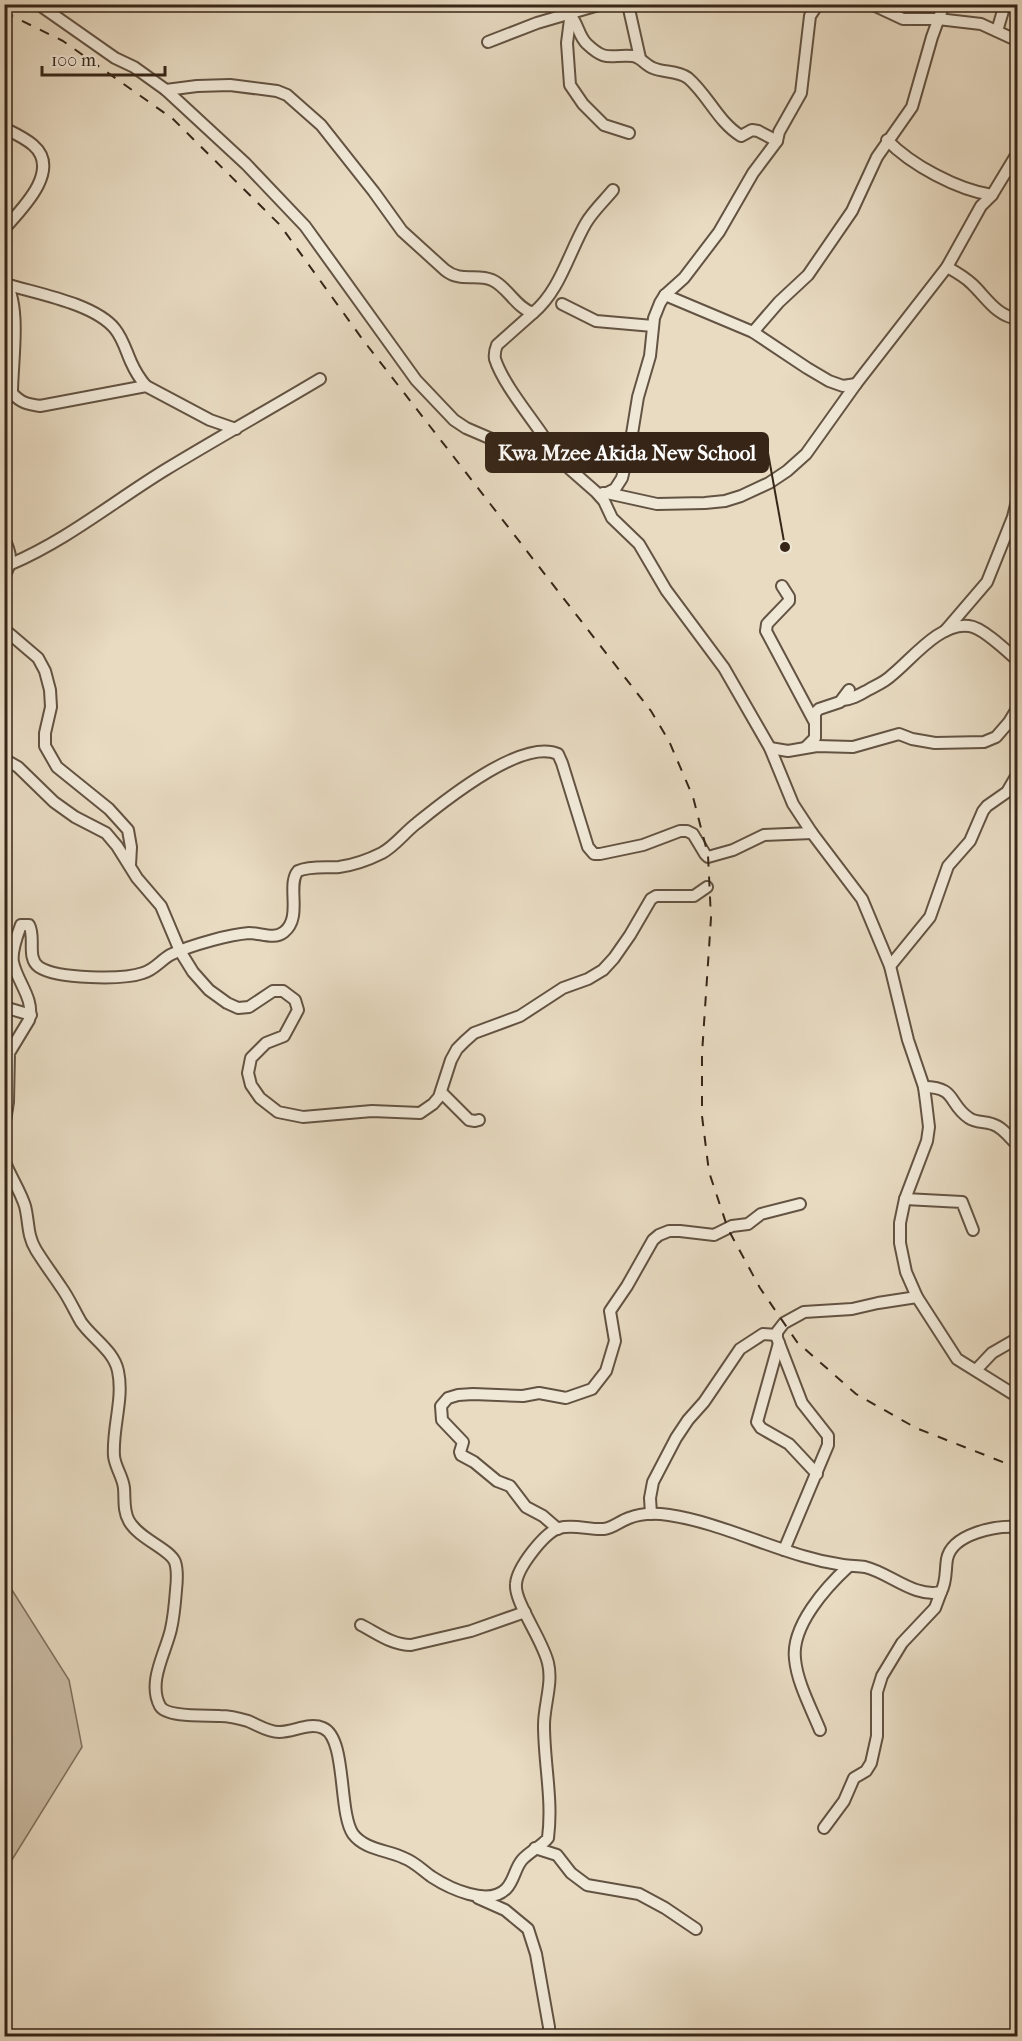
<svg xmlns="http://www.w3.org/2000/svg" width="1022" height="2041" font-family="'IM FELL French Canon',serif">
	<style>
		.green { fill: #cabca5; stroke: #80715e; stroke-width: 1.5 }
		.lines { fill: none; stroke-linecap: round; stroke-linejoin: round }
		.minor-casing { stroke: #635342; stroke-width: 14 }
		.minor { stroke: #f0e8d7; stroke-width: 10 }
		.rail { stroke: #372618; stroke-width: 2; stroke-dasharray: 10 10; stroke-linecap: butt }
		.leader { fill: none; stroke: #372618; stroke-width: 2 }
		.callout-dot { fill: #372618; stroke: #f0e8d7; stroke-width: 2 }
		.callout { fill: #372618; stroke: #372618; stroke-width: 2 }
		.callout-label { font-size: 21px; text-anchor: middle; font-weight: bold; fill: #fff }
	</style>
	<rect width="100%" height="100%" fill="#e8dbc2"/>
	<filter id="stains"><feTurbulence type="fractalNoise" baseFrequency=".00333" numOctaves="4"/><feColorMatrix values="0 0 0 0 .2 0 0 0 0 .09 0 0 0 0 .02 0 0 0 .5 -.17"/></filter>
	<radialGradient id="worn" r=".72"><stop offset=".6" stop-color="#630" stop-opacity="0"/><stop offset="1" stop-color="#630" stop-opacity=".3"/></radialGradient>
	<path class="green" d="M5,1579L69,1680L82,1747L5,1871Z"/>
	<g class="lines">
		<g class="minor-casing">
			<g id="minor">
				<path d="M38,4L115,58L134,67L166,90L246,164L305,226L416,380L454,420L466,428L508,446L555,456L596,492L604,501L612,518L639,544L666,590L724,668L770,748L793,804L812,833L862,899L890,966L908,1040L924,1087L926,1102L929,1127L927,1141L905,1199L900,1223V1243L906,1272L917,1297L957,1359L1018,1397"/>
				<path d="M572,4L567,43L570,85L583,104L604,125L629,133"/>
				<path d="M627,4L629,9L640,58"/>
				<path d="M871,4L903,19H938L981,24L1018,41"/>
				<path d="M571,16C578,24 579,37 587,44C607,63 610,54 633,56C641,57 645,65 653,68C664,73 677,70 688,78C708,95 718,122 741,136L752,130L758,131L777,141"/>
				<path d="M997,31L1005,4"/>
				<path d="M488,42L537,23L602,4"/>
				<path d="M166,90L197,86L230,85L277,91L287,95L321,125L374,192L402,231L445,270C461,283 476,273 492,280C507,286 516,308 533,313C560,291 569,252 586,223C593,211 604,201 613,190"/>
				<path d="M4,128C14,133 25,138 33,145C62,170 22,209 4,229"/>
				<path d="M887,140C911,165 958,190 992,195"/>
				<path d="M947,267C956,272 965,277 972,284C986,297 996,316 1018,319"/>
				<path d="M4,279C22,305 12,361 12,393C21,403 27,404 40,406L146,386L210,420L236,429"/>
				<path d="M9,285C39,294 95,304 115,329C123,339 126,351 131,362C135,371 140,379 146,386"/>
				<path d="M665,295L753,332L807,368L829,381L843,386L856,384"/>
				<path d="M562,304L596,321L653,326"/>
				<path d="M533,313L497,345C495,350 494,353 495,359C503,384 531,417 546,440L548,446L547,454"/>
				<path d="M753,332L779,302L808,275L852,211L877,157L912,107L932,37L944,4"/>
				<path d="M4,403L12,393"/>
				<path d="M603,493H607L615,489L622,478L631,440L638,397L650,356L654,318L660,303L665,295L684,278L719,232L753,173L777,141L779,132L801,93L810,16L818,4"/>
				<path d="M607,493L657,504L705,503L725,501L741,496L769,483L787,471L806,454L856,384L947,267L981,206L992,195L1018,152"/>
				<path d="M4,539C11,553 13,562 4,576"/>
				<path d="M11,564C67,540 113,502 165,470C216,439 268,410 320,379"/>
				<path d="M782,586L789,597V601L767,624L766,631L814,721"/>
				<path d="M4,629L38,658L45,671L50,690L51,707L45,733V746L57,767L109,809L128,830L131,847L130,865"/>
				<path d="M945,631L987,582L1013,517L1018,497"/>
				<path d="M843,700C853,699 859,695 868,690C877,685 885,682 892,675C912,659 940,622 969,626C982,627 1007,651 1018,661"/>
				<path d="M806,747L815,738V713L819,709L840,702L849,690"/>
				<path d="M770,748L788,751L817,746L853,747L899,734L912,739L935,743L984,742L996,737L1009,722L1018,707"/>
				<path d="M4,759L18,767L54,802L75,817L106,833L117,846L137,878L161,906L180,951L193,972L209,990L227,1003L238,1008L249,1007L273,991H283L295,1000L298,1010L284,1036L266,1043L251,1058L248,1073L251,1085L260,1098L278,1112L303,1117L372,1111L420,1113L433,1104L439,1097L451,1060L457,1049L465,1041L474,1033L520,1016L563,988L588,979L603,970L614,958L630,935L651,899L656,896H694L707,887"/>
				<path d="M890,966L930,917L948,866L970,841L983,811L987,806L1007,792L1018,773"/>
				<path d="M4,1007L31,1015"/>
				<path d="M924,1087C957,1087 948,1104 969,1118C976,1123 984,1121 992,1124C1003,1127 1010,1138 1018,1146"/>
				<path d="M441,1092L469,1120L475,1121L479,1120"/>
				<path d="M4,1128L8,1102L9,1053L29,1020C35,999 17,982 13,962C11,951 17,936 21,925H29C36,937 26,958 39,967C57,979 123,980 143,973C154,970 160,961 170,955C180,950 202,943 213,940C224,937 237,934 249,933C261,933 274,940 284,932C303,917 286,885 298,871C310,866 325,868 339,867C354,865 368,860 382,853C395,846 405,832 417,823C444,801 522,738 558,754L562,763L588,847L594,854H600L643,845L680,831H687L693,834L705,854L708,857L733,850L764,835L812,833"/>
				<path d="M4,1160C10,1176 20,1190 25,1206C29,1221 27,1236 36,1250C44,1263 53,1275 61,1287C69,1298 74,1310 81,1322C92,1338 114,1351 118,1371C124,1399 112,1428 114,1456C115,1467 123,1477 124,1488C125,1499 123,1511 129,1521C139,1539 170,1549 175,1562C178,1571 177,1581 176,1590C175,1603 174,1616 171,1629C166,1652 147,1682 160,1706C167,1718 207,1715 220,1716C229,1716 238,1718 248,1721C258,1725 268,1732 279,1732C294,1732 309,1722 323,1728C347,1738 338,1812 353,1834C365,1850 388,1850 404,1858C415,1862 423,1871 432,1877C449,1888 488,1907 506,1889C514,1881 515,1868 522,1860C530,1851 541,1847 548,1838C553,1800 544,1763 544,1725C544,1705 553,1683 548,1663C543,1640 514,1602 516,1584C517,1568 544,1533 559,1528C574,1524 589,1530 604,1529C613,1528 620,1521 629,1518C641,1513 656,1513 669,1515C715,1522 758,1543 803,1556C816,1560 829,1563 843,1565C850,1566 858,1566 865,1567C890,1573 914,1598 941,1592C947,1581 945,1571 947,1559C952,1534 996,1525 1018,1527"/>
				<path d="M905,1199L962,1202L973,1230"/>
				<path d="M779,1343L757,1422L761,1428L789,1444L817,1474"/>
				<path d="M976,1370L992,1353L1018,1338"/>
				<path d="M651,1514L650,1498L653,1482L676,1438L688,1420L704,1402L740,1349L763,1334L777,1335"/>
				<path d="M558,1529L543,1516L526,1507L510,1486L497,1481L474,1462L461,1455L460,1452L463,1442L442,1420L441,1406L448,1398L458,1395L473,1394L523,1396L539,1393L566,1398L592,1389L606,1371L615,1341L610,1311L627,1286L653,1240L659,1235L669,1231H680L714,1235L732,1226L748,1224L761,1214L800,1204"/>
				<path d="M784,1550L828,1445V1436L802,1403L777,1338V1332L784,1323L804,1312L852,1309L878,1303L917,1297"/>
				<path d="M361,1625C377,1633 392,1645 411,1645L471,1631L525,1612"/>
				<path d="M820,1730C811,1708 797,1682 795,1659C791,1626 826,1587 849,1566"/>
				<path d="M824,1828L844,1801L854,1778L866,1771L871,1763L877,1736V1692L882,1676L902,1643L935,1608L941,1592"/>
				<path d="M535,1848L557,1855L571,1873L587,1885L639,1894L665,1908L696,1929"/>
				<path d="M478,1898L505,1910L528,1929L536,1954L549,2027V2036"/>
			</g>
		</g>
		<use href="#minor" class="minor"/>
		<path class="rail" d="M4,12L63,41L173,119L280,225L363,340L651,711L669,741L693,797L708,855L711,918L702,1054V1116L709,1172L728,1229L760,1288L797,1342L856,1394L916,1428L1018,1468"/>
	</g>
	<path class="leader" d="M785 547L768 453"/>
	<circle class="callout-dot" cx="785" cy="547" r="6"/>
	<rect class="callout" x="486" y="433" width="282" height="39" rx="6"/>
	<g class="callout-label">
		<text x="627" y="460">Kwa Mzee Akida New School</text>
	</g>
	<rect width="1022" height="2041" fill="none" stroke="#e8dbc2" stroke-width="24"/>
	<rect x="6" y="6" width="1010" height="2029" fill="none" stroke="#372618" stroke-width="3"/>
	<rect x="12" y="12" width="998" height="2017" fill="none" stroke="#372618" stroke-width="1.5"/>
	<path d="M42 66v9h123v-9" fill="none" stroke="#372618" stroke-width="3"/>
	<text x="51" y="66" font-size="18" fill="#372618" stroke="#f0e8d7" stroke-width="4.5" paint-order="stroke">100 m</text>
	<rect width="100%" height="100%" filter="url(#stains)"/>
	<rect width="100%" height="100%" fill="url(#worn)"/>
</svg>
